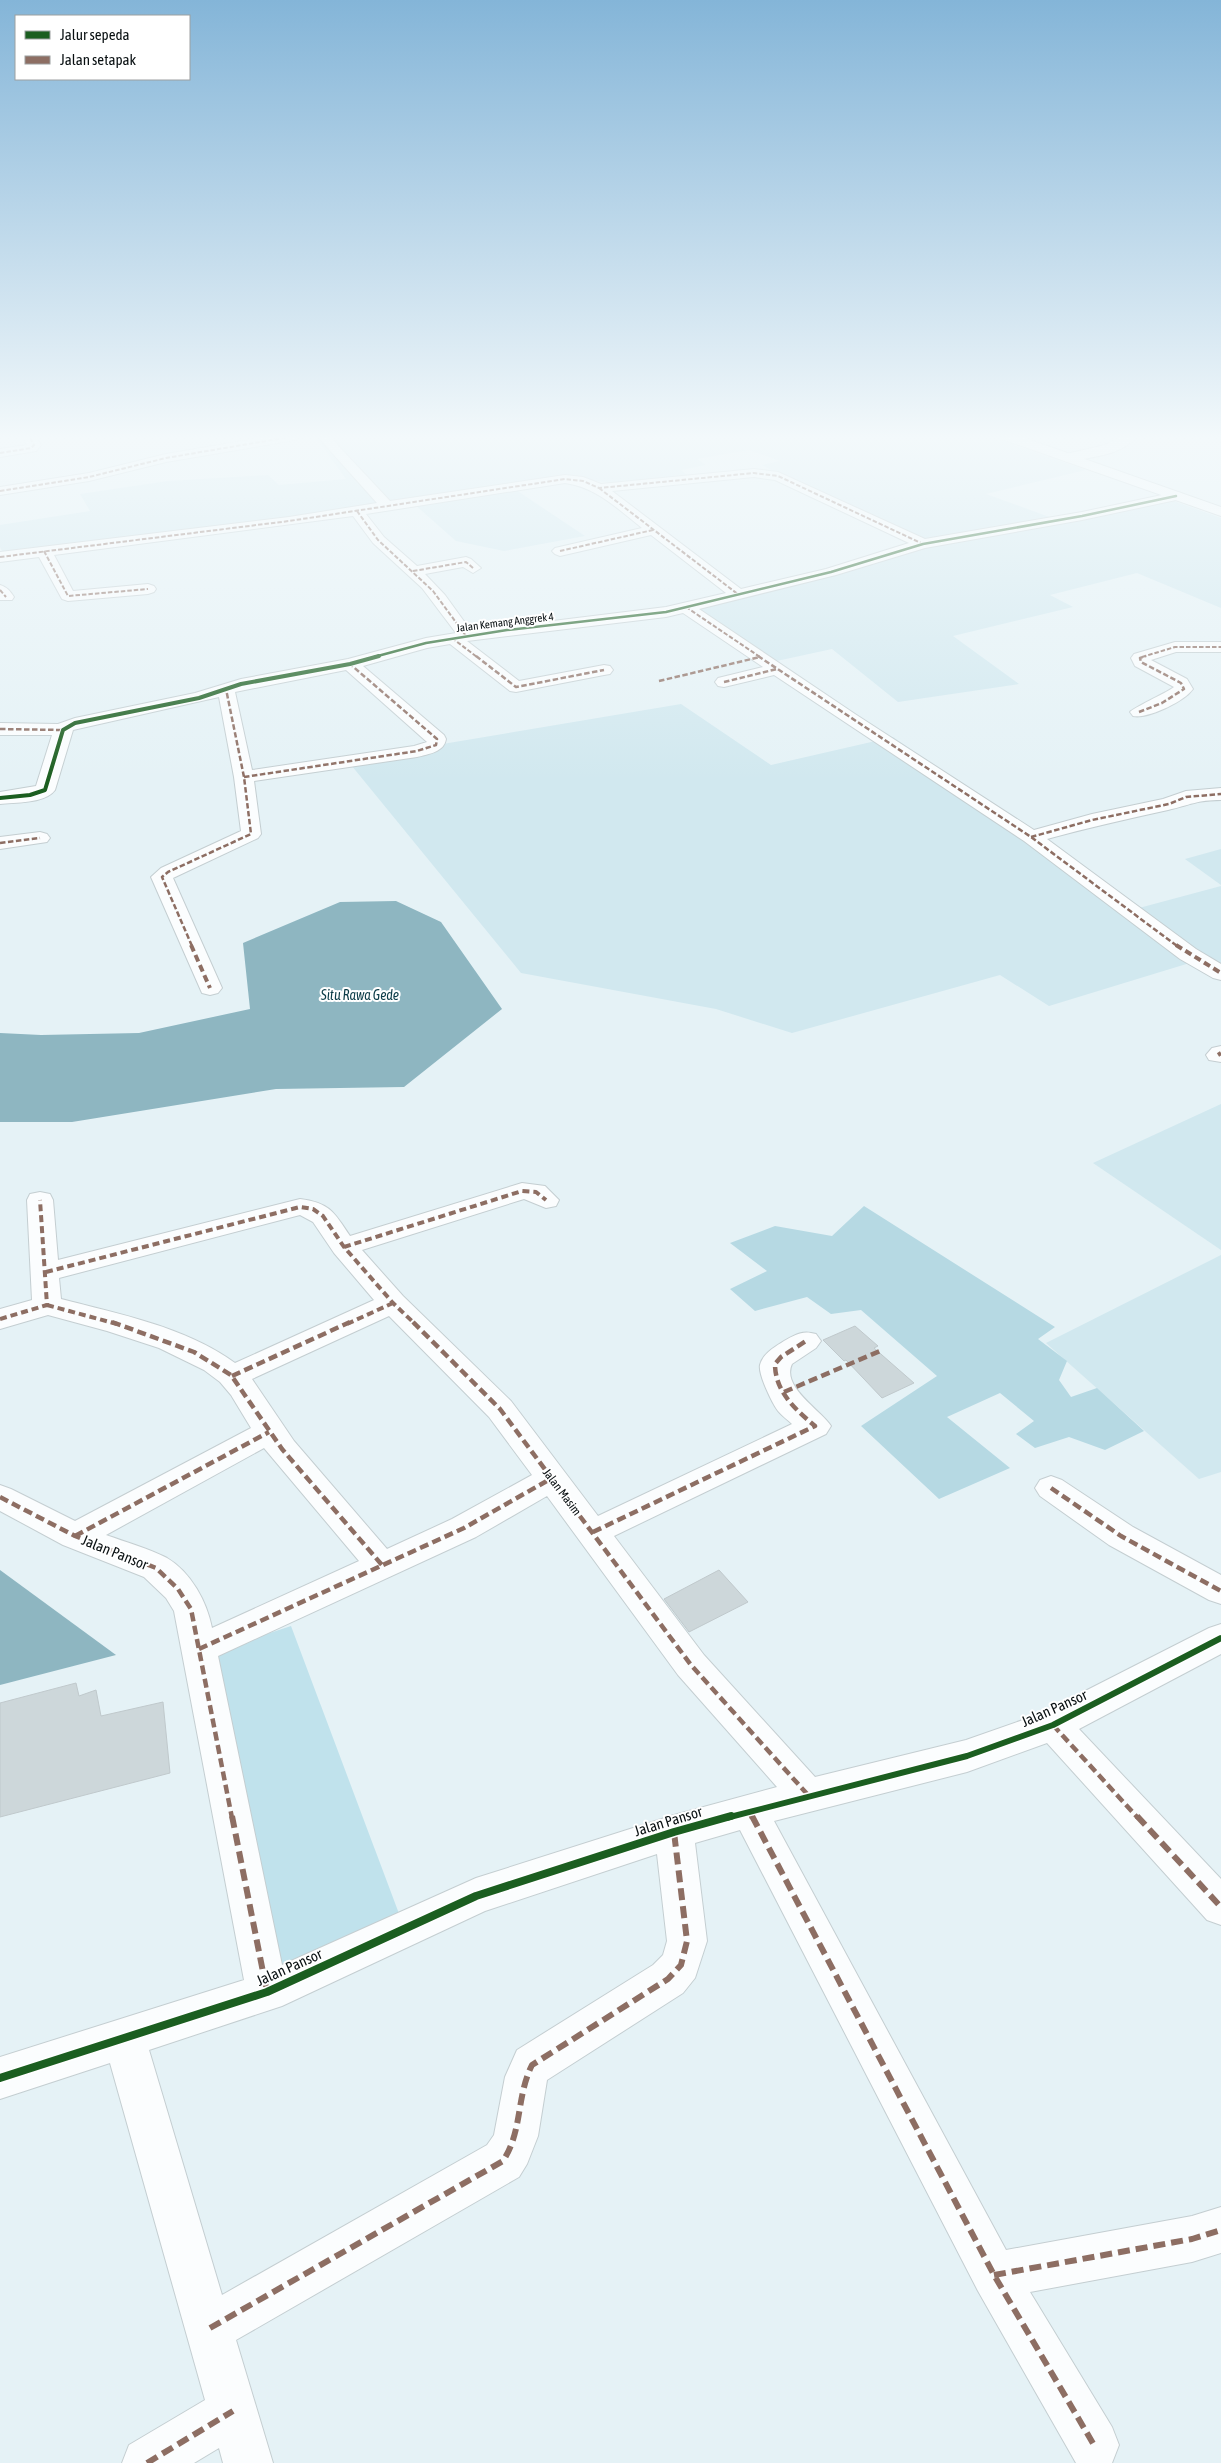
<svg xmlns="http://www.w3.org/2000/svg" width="1221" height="2463" font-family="'Asap Condensed',sans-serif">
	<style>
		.built { fill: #d1e8ef }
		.green { fill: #c0e2ec }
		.forest { fill: #b6d9e3 }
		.water { fill: #8eb6c1 }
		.building { fill: #cdd7da; stroke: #c0c9cc }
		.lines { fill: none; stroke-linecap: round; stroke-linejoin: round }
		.street-casing { stroke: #c4ced1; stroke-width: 2 }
		.primary-casing { stroke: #c4ced1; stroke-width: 2 }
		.street { fill: #fbfdfe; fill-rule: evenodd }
		.primary { fill: #fbfdfe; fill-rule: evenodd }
		.quiet-far4 { stroke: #8d6e63; stroke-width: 2; stroke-dasharray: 4.5 2; stroke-linecap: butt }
		.quiet-far3 { stroke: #8d6e63; stroke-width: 2.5; stroke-dasharray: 5.5 2.5; stroke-linecap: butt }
		.quiet-far2 { stroke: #8d6e63; stroke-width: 4; stroke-dasharray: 7 4; stroke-linecap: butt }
		.quiet-far1 { stroke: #8d6e63; stroke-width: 4.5; stroke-dasharray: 9 4.5; stroke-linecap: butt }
		.quiet { stroke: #8d6e63; stroke-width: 6; stroke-dasharray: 12 6; stroke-linecap: butt }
		.cycleway-far3-casing { stroke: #fff; stroke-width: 4.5 }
		.cycleway-far2-casing { stroke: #fff; stroke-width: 6 }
		.cycleway-far1-casing { stroke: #fff; stroke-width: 9 }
		.cycleway-casing { stroke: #fff; stroke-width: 11 }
		.cycleway-far3 { stroke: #1b5e20; stroke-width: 2.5 }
		.cycleway-far2 { stroke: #1b5e20; stroke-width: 4 }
		.cycleway-far1 { stroke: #1b5e20; stroke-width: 6 }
		.cycleway { stroke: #1b5e20; stroke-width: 8 }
		.labels { text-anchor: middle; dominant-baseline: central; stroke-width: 4; stroke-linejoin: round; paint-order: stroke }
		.far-street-label { font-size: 11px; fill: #080f11; stroke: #fff }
		.street-label { font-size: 12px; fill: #080f11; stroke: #fff }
		.water-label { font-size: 14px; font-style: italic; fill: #0b3b47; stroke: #fff }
		.near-street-label { font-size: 15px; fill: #080f11; stroke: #fff }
	</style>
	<rect width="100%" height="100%" fill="#e5f2f6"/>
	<g class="built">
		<path d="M315,436H1047L1013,445L1086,470L986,494L1055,519L1160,496L1221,518V608L1137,573L1050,595L1073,607L953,636L1019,684L898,702L832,649L772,662L684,609L932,545L824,498L762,465L780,461L749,450L697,459L706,465L681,470L692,479L626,485L567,477L513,488L585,536L504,551L456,541L414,504L4,555L0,547V525L90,511L80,494L168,481L268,475L279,485L346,479Z"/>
		<path d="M681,704L771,765L893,737L1139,908L1221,886V967L1206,958L1049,1006L1000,975L792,1033L716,1009L521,973L347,760Z"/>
		<path d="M1221,849V885L1185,859Z"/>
		<path d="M1221,1104V1250L1093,1163Z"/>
		<path d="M1221,1255V1472L1199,1479L1046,1343Z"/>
	</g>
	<path class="green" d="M291,1626L401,1919L275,1977L216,1651Z"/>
	<path class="forest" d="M864,1206L1055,1327L1038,1339L1067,1361L1059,1380L1071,1397L1097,1388L1144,1431L1105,1450L1069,1437L1035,1448L1016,1434L1034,1421L1000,1393L947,1417L1010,1468L939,1499L861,1426L937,1376L861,1310L831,1314L807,1297L755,1311L730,1289L767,1271L730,1243L775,1226L832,1236Z"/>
	<g class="water">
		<path d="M396,901L441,922L502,1009L404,1087L276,1089L72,1122H0V1033L41,1035L139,1033L250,1009L243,943L340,902Z"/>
		<path d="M0,1570L116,1655L0,1685Z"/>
	</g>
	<g class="building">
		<path d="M855,1326L878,1346L874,1348L914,1383L882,1398L846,1360L844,1361L823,1340Z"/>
		<path d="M719,1570L748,1602L689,1632L664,1599Z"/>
		<path d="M76,1683L79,1696L96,1690L101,1716L163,1702L170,1773L0,1817V1703Z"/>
	</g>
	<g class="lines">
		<g class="street-casing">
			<g id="street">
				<path d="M23,436H35L41,445L36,451L0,457V449L27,445Z"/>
				<path d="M272,436H302L295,440L166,462L89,481L0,495V487L89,473L166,454Z"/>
				<path d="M317,436H329L390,501L565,475L583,477L601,484L754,469L778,472L925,539L1082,512L1176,492L1181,493L1183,496L1181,499L1176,500L1082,520L925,548L836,575L699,609L855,714L1034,830L1092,814L1163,799L1186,791L1221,788V800C1197,800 1190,805 1168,810C1127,819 1087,828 1047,839L1196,949L1221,964V980L1213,978L1180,959L1024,841L774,675L724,687L718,686L715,682L718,678L763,667L683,613L666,617L467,641L519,681L604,665L610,666L613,670L610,674L604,675L516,692L510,691L450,644L427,648L363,666L444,735L446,739C444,752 429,754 417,757L254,781L261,834L258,838L173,878L222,988L218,993L210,995L202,993L151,877L161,868L241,831L234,777L219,697L73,730L55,790C45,804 15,802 0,804V792L36,786L52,735H0V723L58,724L75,718L195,693L241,679L348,659L426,638L456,633L422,588L373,543L353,516L54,555L73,591L148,584L154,586L156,589L154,592L148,594L68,601L62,599L39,557L0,562V552L289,517L377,503ZM754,477L775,480L909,543L826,569L741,589L612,491ZM565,483C596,487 618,509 642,528L555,548L552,551L555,554L560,556L651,535L726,593L666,607L471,631L445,595L425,574L463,567L473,573L481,568L471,559L466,557L417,566L384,537L366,514ZM346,670L427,742L414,746L252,770L235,692Z"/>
				<path d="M1122,436H1137C1122,456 1089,457 1067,462L1060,458L1062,455L1105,445Z"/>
				<path d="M0,585C7,587 10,591 14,597L12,600H0Z"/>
				<path d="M1175,642H1221V652H1176L1151,660L1187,679L1193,689C1184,702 1147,719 1133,716L1130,712C1133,708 1166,693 1174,687L1135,666L1131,658L1134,654Z"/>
				<path d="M40,832L47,834L50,838L47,842L0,849V837Z"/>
				<path d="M1221,1046V1062L1209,1060L1206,1055L1212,1048Z"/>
				<path d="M522,1183L545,1186L559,1200L556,1206L546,1208L524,1199L362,1250L403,1296L511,1401L598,1516L792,1424C788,1420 782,1416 778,1411C772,1403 758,1374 760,1365C763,1353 775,1347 784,1341C796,1334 803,1330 816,1334L821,1341L816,1348L792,1364C781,1387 821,1410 831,1426L826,1434L614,1536L704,1655L815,1777L966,1740L1040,1714L1209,1628L1221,1624V1654L1079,1729L1221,1879V1925L1207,1920L1047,1743L967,1772L774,1821L1006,2250L1192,2216L1221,2207V2253L1192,2262L1030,2292L1112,2427L1119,2445L1112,2463H1076L978,2291L740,1830L695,1843L707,1941L695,1978L683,1993L547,2080L538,2136L527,2164L519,2177L236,2340L273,2463H223L219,2448L194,2463H122L129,2445L205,2400L110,2063L0,2099V2057L244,1980L174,1611L166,1598L144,1577L63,1545L0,1511V1485L11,1489L75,1521L251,1428L231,1395L220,1382L204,1370L159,1348L107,1331L48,1315L0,1329V1309L32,1300L27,1200L30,1194L40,1192L50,1194L53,1200L58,1260L300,1199C330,1203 334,1212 350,1236ZM300,1215L313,1222L334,1253L374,1300L235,1363C186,1327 119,1314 61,1299L59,1278ZM389,1316L489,1417L532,1475L452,1519L387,1549L294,1441L252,1379ZM264,1448L359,1561L212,1628C207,1602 191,1572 167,1558C148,1548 125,1542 106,1535ZM547,1496L678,1675L777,1787L674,1815L476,1878L282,1965L218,1656L476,1537ZM657,1854L667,1941L663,1955L653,1965L517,2050L505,2077L494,2135L487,2145L222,2295L149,2050L282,2006L485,1911Z"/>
				<path d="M1051,1476L1062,1480L1133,1527L1221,1575V1604L1209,1600L1109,1545L1040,1496L1035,1488L1040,1480Z"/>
			</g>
		</g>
		<g class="primary-casing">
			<path id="primary" d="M1000,436H1019L1221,507V516L1002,439Z"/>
		</g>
		<use href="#street" class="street"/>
		<use href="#primary" class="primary"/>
		<g class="quiet-far4">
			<path d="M0,453L31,448L34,445L29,436"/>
			<path d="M599,488L739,595"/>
			<path d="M0,491L89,477L166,458L295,436"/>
			<path d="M357,511L378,540L433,591L466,636"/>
			<path d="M44,551L68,596L148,589"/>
			<path d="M560,551L653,530"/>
			<path d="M0,557L289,521L565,479L583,481L599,488L754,473L778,476L923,544"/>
			<path d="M413,571L466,562L473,568"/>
			<path d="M0,590L6,597"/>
			<path d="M686,607L760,657"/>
			<path d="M452,638L477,657"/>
			<path d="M1142,657L1175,647H1221"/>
		</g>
		<g class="quiet-far3">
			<path d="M476,656L516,687L604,670"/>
			<path d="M758,656L1031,837L1177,946"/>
			<path d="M659,681L760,657"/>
			<path d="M724,682L777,669"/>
			<path d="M1139,712L1162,703L1184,689L1181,683L1141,662L1140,658L1146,656"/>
			<path d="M0,729L63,730"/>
			<path d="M244,777L417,751L436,745L437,739L350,664"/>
			<path d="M1031,837L1092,820L1169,804L1186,797L1221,794"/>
			<path d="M0,843L40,838"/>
			<path d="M192,946L162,877L168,872L251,834L244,777L226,689"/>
		</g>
		<g class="quiet-far2">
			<path d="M191,945L210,988"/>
			<path d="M1176,945L1221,973"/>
			<path d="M1218,1055L1221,1053"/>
			<path d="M344,1247L522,1191L536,1192L546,1200"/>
			<path d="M46,1272L300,1207L313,1209L323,1216L344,1247L393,1303L415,1324"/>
			<path d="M47,1305L117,1324"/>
			<path d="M0,1319L47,1305L40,1200"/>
			<path d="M347,1324L393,1303"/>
		</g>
		<g class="quiet-far1">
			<path d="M112,1322L194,1352L231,1375L282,1449L382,1565"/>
			<path d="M413,1322L500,1409L691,1665L808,1795"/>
			<path d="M232,1376L350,1322"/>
			<path d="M784,1392L880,1351"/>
			<path d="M1051,1488L1121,1536L1221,1591"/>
			<path d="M0,1497L75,1536L156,1568L178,1589L191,1609L232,1818"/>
			<path d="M593,1532L815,1426C796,1410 775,1392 775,1364L781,1357L806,1341"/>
			<path d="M75,1536L269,1432"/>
			<path d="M199,1649L464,1528L552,1478"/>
			<path d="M1053,1725L1138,1818"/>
			<path d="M749,1811L752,1818"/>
		</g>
		<g class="quiet">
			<path d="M232,1816L267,1992"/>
			<path d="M752,1816L994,2275L1094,2445"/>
			<path d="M1137,1816L1221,1907"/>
			<path d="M994,2275L1192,2239L1221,2230"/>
			<path d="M210,2328L503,2161C523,2130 516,2097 532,2065L668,1979L681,1965L687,1941L674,1832"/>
			<path d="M147,2463L233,2411"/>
		</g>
		<g class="cycleway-far3-casing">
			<path id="cycleway-far3" d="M374,657L426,643L507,630L666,612L831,572L923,544L1082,516L1176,496"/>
		</g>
		<g class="cycleway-far2-casing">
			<path id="cycleway-far2" d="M0,798L30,795L45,790L63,730L75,723L199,698L241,684L350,664L379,656"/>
		</g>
		<g class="cycleway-far1-casing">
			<path id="cycleway-far1" d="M726,1818L967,1756L1053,1725L1221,1638"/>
		</g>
		<g class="cycleway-casing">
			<path id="cycleway" d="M0,2078L267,1992L476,1896L674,1832L731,1816"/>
		</g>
		<use href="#cycleway-far3" class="cycleway-far3"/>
		<use href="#cycleway-far2" class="cycleway-far2"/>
		<use href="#cycleway-far1" class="cycleway-far1"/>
		<use href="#cycleway" class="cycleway"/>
	</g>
	<linearGradient id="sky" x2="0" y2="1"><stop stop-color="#84b5d8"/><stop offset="0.56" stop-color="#f3f9fb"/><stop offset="1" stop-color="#f3f9fb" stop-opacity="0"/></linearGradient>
	<rect width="1221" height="781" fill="url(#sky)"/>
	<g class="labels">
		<g class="far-street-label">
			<text transform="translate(505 622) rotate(-7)">Jalan Kemang Anggrek 4</text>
		</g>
		<g class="street-label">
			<text transform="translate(562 1492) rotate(53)">Jalan Masim</text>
		</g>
		<g class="water-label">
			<text x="360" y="995">Situ Rawa Gede</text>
		</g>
		<g class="near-street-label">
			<text transform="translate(115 1552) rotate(22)">Jalan Pansor</text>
			<text transform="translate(1054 1708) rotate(-24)">Jalan Pansor</text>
			<text transform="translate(668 1821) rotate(-17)">Jalan Pansor</text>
			<text transform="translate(289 1967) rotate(-24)">Jalan Pansor</text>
		</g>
	</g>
	<rect x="15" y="15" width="175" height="65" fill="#ffffff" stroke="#9c9fa0"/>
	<rect x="25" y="31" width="25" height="8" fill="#1b5e20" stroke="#9c9fa0"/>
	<text x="60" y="40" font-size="15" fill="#080f11">Jalur sepeda</text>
	<rect x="25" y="56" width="25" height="8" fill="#8d6e63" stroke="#9c9fa0"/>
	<text x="60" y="65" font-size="15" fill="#080f11">Jalan setapak</text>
</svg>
